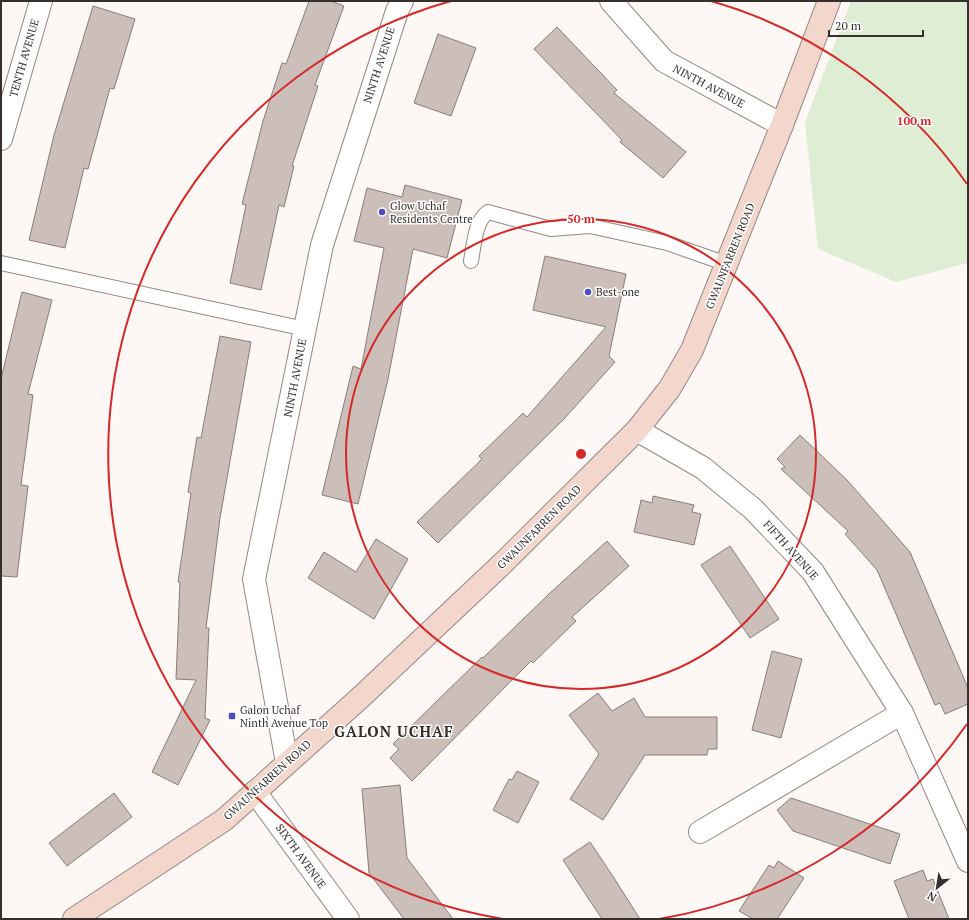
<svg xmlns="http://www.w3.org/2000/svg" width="969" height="920" font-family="'PT Serif',serif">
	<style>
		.green { fill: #deedd3 }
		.building { fill: #ccbfb9; stroke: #897d77 }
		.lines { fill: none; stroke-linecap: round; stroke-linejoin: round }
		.lane-casing { stroke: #948882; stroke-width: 16 }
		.street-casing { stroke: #948882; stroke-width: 24 }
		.secondary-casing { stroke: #948882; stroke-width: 24 }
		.lane { stroke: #fff; stroke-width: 14 }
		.street { stroke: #fff; stroke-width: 22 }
		.secondary { stroke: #f3d7cc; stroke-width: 22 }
		.ring { fill: none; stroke: #d62828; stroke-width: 2 }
		.poi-dot { fill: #4c4cc2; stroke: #fff; stroke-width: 1.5 }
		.labels { text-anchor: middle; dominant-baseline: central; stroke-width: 3; stroke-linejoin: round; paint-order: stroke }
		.street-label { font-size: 11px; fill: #35302d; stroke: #fff }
		.poi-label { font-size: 11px; fill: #35302d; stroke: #fff; text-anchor: start }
		.district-label { font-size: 15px; font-weight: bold; letter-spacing: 1px; fill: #352b26; stroke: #fff }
		.centre { fill: #d62828; stroke: #fff; stroke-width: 2 }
		.ring-label { font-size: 12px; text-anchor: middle; font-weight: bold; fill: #d62828; stroke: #fff; stroke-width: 3; stroke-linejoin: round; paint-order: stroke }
	</style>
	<rect width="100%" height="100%" fill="#fdf8f5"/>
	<path class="green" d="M851,1H968V263L896,282L818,249L805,122Z"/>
	<g class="building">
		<path d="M309,1H331L344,6L315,85L318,86L292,166H294L284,207L279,205L261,290L230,283L246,205L242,204L263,121L282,63L286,64Z"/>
		<path d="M93,6L135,19L114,89L110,88L88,169L84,168L65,248L29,240L54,135Z"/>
		<path d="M557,27L617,90L614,93L686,152L663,178L620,142L622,140L534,49Z"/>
		<path d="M438,34L476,48L451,116L414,103Z"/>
		<path d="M405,185L462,200L447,258L413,249L388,379L358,504L322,495L353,366L361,369L384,248L354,241L367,188L402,197Z"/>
		<path d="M545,256L626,274L609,356L615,362L564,419L438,543L417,522L482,459L479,456L523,413L527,417L606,327L533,310Z"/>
		<path d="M22,292L52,300L28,394L33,395L21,485L28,486L17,577L1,576V379Z"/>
		<path d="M220,336L251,342L220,518L206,628H209L205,718L210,720L178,785L152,772L196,680L176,679L180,582H178L191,493L188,492L197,437L201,438Z"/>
		<path d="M800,435L847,480L910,552L968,688V704L945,714L940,703L935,705L877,570L845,534L848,531L781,469L785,467L777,459Z"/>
		<path d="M653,496L694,505L692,512L701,514L694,545L634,532L641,500L652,503Z"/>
		<path d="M376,539L408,559L374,619L308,578L324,552L356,572Z"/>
		<path d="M607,541L629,566L572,617L576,621L533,663L531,661L412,781L390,758L399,749L393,744L482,657L483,658L550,593Z"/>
		<path d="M730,546L779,619L750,638L701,565Z"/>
		<path d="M772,651L802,659L781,738L752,730Z"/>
		<path d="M598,693L612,711L634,698L645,717H717V749H708L707,755H645L603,820L570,799L599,754L569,715Z"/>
		<path d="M517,771L539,782L518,823L493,810L509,779L512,780Z"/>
		<path d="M400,785L407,858L453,919H404L369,873L362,789Z"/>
		<path d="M114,793L132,817L67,866L49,843Z"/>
		<path d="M791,798L900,834L890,864L793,831L777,810Z"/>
		<path d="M590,842L614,878L640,919H602L563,860Z"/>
		<path d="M778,861L804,878L777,919H753L739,911L769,865L774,868Z"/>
		<path d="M923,870L927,881L933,879L949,919H909L894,881Z"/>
	</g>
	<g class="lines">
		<g class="lane-casing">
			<g id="lane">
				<path d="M471,261C474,245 475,221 488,212L551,229L590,226L667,243L727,264"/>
				<path d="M1,263L305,329"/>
			</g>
		</g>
		<g class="street-casing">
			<g id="street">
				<path d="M611,1L664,61L782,125"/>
				<path d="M1,139L41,1"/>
				<path d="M637,430L703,468L753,509L813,572L902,713L968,861"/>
				<path d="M287,763L254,579L322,245L397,11L402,1"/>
				<path d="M255,792L348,919"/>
				<path d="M700,832L902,713"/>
			</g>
		</g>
		<g class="secondary-casing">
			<path id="secondary" d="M74,919L224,820L361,697L502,564L637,430L670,388L692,350L782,125L829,1"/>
		</g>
		<use href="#lane" class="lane"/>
		<use href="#street" class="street"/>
		<use href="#secondary" class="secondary"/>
	</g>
	<g class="ring">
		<circle cx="581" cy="454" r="235"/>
		<path d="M967 724A471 471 0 0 1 659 919M503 919A471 471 0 0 1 451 1M711 1A471 471 0 0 1 967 184"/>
	</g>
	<g class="poi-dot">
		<circle cx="382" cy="212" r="4"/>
		<circle cx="588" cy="292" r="4"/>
		<rect x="228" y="712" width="8" height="8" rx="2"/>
	</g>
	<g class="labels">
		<g class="street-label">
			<text transform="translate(24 58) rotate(-74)">TENTH AVENUE</text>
			<text transform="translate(379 65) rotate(-72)">NINTH AVENUE</text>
			<text transform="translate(709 86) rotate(28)">NINTH AVENUE</text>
			<text transform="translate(730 256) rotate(-68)">GWAUNFARREN ROAD</text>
			<text transform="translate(295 378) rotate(-79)">NINTH AVENUE</text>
			<text transform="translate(539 527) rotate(-45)">GWAUNFARREN ROAD</text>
			<text transform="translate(791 550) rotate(48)">FIFTH AVENUE</text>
			<text transform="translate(267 780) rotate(-42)">GWAUNFARREN ROAD</text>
			<text transform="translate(301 856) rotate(54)">SIXTH AVENUE</text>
		</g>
		<g class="poi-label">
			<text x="390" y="206">Glow Uchaf<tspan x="390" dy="13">Residents Centre</tspan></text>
			<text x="596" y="292">Best-one</text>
			<text x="240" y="710">Galon Uchaf<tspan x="240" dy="13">Ninth Avenue Top</tspan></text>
		</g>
		<g class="district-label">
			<text x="394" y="731">GALON UCHAF</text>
		</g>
	</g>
	<circle cx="581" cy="454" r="6" class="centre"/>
	<g class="ring-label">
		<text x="914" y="125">100 m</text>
		<text x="581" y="223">50 m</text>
	</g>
	<rect width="969" height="920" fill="none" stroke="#35302d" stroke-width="4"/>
	<g transform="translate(937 888) rotate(210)" stroke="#ffffff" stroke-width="3" paint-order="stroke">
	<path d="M0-3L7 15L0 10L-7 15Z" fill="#35302d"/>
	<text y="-6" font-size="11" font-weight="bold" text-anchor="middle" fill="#35302d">N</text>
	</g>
	<path d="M829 30v6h94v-6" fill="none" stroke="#35302d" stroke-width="2"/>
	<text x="835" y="30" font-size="12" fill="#35302d" stroke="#ffffff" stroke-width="3" paint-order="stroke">20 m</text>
</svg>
